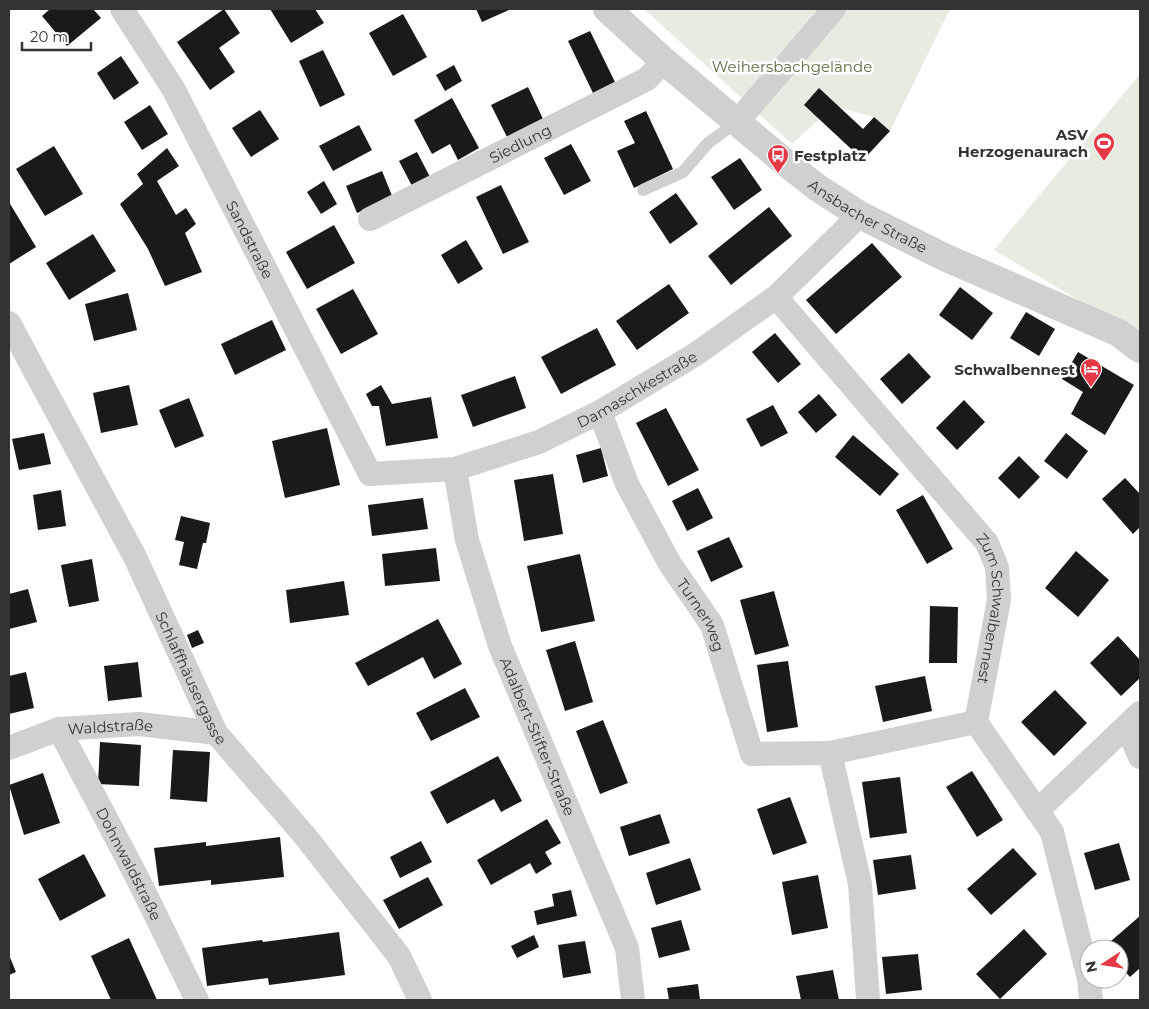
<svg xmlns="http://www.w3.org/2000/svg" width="1149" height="1009" font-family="Montserrat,sans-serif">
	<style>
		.green { fill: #e6ecdf }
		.building { fill: #1a1a1a }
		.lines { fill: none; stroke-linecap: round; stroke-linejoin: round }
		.service { stroke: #d0d0d0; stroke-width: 12 }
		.minor { stroke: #d0d0d0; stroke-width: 24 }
		.tertiary { stroke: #d0d0d0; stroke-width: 28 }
		.labels { text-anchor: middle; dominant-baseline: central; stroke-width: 5; stroke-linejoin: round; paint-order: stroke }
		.park-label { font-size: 15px; fill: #56703f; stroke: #fff }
		.poi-label { font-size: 15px; font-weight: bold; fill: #333; stroke: #fff; text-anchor: end }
		.street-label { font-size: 15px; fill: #333; stroke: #fff }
	</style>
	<rect width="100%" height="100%" fill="#fff"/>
	<g class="green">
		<path d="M644,9H950L890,131L874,117L834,106L792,144Z"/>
		<path d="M1140,74V340L1124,327L994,250Z"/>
	</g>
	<g class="building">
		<path d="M50,9H93L101,18L67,46L42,16Z"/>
		<path d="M224,9L240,33L219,48L235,72L210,90L177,42Z"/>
		<path d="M270,9H315L324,23L291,43Z"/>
		<path d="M476,9H511L482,22Z"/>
		<path d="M403,14L427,57L393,76L369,33Z"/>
		<path d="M590,31L615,82L593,93L568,41Z"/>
		<path d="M323,50L345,95L320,107L299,61Z"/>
		<path d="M121,56L139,83L114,100L97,73Z"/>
		<path d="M454,65L462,81L445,91L436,75Z"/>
		<path d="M528,87L543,119L507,137L491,105Z"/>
		<path d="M819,88L863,129L874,117L890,131L863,160L804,105Z"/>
		<path d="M452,98L479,148L458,160L450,144L432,154L414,120Z"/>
		<path d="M150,105L168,134L142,150L124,122Z"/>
		<path d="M260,110L279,139L251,157L232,128Z"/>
		<path d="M646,111L673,169L634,188L617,151L635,143L624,121Z"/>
		<path d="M359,125L372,150L333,171L319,146Z"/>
		<path d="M571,144L591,181L564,195L544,158Z"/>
		<path d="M54,146L83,194L45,216L16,169Z"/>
		<path d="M167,148L179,166L157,181L176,215L186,208L196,224L185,233L202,272L165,286L148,249L120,204L143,184L137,174Z"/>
		<path d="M417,152L430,177L412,186L399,161Z"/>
		<path d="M740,158L762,190L734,210L711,177Z"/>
		<path d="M382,171L393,198L357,213L346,186Z"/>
		<path d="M324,181L337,204L321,214L307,192Z"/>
		<path d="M501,185L529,242L503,254L476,197Z"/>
		<path d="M676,193L698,224L670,244L649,212Z"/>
		<path d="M9,202L36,247L9,264Z"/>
		<path d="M769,207L792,236L731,285L708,256Z"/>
		<path d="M334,225L355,263L307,289L286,252Z"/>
		<path d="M93,234L116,271L69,300L46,263Z"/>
		<path d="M466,240L483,269L458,284L441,255Z"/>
		<path d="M872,243L902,277L836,334L806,300Z"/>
		<path d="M669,284L689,313L637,350L616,321Z"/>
		<path d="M960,287L993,313L972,340L939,315Z"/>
		<path d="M353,289L378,334L341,354L316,309Z"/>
		<path d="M128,293L137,330L94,341L85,304Z"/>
		<path d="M1026,312L1055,329L1039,356L1010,338Z"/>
		<path d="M272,320L286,350L235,375L221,344Z"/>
		<path d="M597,328L616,365L561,394L541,357Z"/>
		<path d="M775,333L801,364L778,383L752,352Z"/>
		<path d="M1078,352L1134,385L1105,435L1071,414L1083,392L1062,379Z"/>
		<path d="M909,353L931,377L902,404L880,379Z"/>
		<path d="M515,376L526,408L473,427L461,395Z"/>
		<path d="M129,385L138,425L101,433L93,393Z"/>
		<path d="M381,385L392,404L431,397L438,438L386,446L379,406H372L366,394Z"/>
		<path d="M819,394L837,415L816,433L798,412Z"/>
		<path d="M189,398L204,436L175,448L159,410Z"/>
		<path d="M964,400L985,422L957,450L936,428Z"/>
		<path d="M773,405L788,433L761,447L746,419Z"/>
		<path d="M666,408L699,470L668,486L636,423Z"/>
		<path d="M327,428L340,485L285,498L272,441Z"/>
		<path d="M44,433L51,464L19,470L12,439Z"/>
		<path d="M1066,433L1088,451L1067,479L1044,461Z"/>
		<path d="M853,435L899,474L880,496L835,457Z"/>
		<path d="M601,448L608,476L583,483L576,455Z"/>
		<path d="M1019,456L1040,477L1019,499L998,478Z"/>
		<path d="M553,474L563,534L524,541L514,480Z"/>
		<path d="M1125,478L1140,494V527L1133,534L1102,499Z"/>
		<path d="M698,488L713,518L687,531L672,501Z"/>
		<path d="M61,490L66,526L38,530L33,495Z"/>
		<path d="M923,495L953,549L927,564L896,510Z"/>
		<path d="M423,498L428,529L372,536L368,505Z"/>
		<path d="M181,516L210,523L206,543H203L197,569L179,565L184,542L175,540Z"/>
		<path d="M729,537L743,567L711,582L697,551Z"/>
		<path d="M436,548L440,581L385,586L382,554Z"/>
		<path d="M1076,551L1109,580L1078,617L1045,588Z"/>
		<path d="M580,554L595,621L541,632L527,566Z"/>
		<path d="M92,559L99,601L69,607L61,565Z"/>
		<path d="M344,581L349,615L290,623L286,590Z"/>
		<path d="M28,589L37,622L9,629V594Z"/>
		<path d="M774,591L789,646L755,655L740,600Z"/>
		<path d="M930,606L958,607L957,663H929Z"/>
		<path d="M438,619L462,664L434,679L423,657L368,686L355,663Z"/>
		<path d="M198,630L204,643L192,648L187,635Z"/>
		<path d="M1118,636L1140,660V678L1121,696L1090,663Z"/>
		<path d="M575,641L593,702L565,711L546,650Z"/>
		<path d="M788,661L798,727L767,732L757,665Z"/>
		<path d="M138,662L142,697L108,701L104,666Z"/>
		<path d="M26,672L34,708L9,714V676Z"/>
		<path d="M925,676L932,711L883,722L875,686Z"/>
		<path d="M465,688L480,717L431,741L416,713Z"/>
		<path d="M1055,690L1087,723L1054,756L1021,722Z"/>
		<path d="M603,720L628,783L600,794L576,731Z"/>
		<path d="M100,742L141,745L139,786L98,784Z"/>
		<path d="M173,750L210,752L207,802L170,799Z"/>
		<path d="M498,756L522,801L501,812L494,799L447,824L430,792Z"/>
		<path d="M972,771L1003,820L977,837L946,787Z"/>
		<path d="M43,773L60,823L24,835L9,785Z"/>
		<path d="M900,777L907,833L870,838L862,782Z"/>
		<path d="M790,797L807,843L773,855L757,809Z"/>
		<path d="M660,814L670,843L629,856L620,827Z"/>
		<path d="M547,819L561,843L545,852L552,864L536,874L530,863L491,885L477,860Z"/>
		<path d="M280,837L284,877L211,885V880L159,886L154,848L206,842V846Z"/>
		<path d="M421,841L432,862L400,878L390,857Z"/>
		<path d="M1119,843L1130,880L1095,890L1084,853Z"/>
		<path d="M1013,848L1037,874L991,915L967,889Z"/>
		<path d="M84,854L106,896L60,921L38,879Z"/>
		<path d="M911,855L916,889L878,895L873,860Z"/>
		<path d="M690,858L701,890L656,905L646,873Z"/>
		<path d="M818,875L828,928L792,935L782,882Z"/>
		<path d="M428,877L443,905L399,929L383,900Z"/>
		<path d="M571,890L577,916L537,925L534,911L554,906L552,894Z"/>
		<path d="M1140,916V968L1130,977L1119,965V949H1105L1104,947Z"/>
		<path d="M681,920L690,950L659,958L651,928Z"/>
		<path d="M1024,929L1047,954L1000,999L976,974Z"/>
		<path d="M339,932L345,975L269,985L268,978L207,986L202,948L262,940L263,942Z"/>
		<path d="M534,935L539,947L517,958L511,946Z"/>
		<path d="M129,938L157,1000H111L91,956Z"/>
		<path d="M585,941L591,973L563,978L558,945Z"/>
		<path d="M918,954L922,990L886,994L882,957Z"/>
		<path d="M9,955L16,972L9,975Z"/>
		<path d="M833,970L839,1000H801L796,976Z"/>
		<path d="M698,984L700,1000H669L667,988Z"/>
	</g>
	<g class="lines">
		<path class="service" d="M643,190L683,172L708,143L737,122"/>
		<g class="minor">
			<path id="s1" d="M122,9L174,90L370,474L455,469L539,442L600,412L696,354L776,297L860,215"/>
			<path d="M737,122L834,9"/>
			<path id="s2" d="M370,219L647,79L664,61"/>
			<path id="s3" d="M776,297L987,543L997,567L999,600L976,722L1052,832L1089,979L1091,1000"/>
			<path id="s4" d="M9,323L135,557L216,733L305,836L399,956L420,1000"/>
			<path id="s5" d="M600,412L627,484L670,564L712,625L752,754L830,753L860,884L868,1000"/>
			<path id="s6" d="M455,469L467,540L500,646L627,948L633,1000"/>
			<path d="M1127,727L1140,757"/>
			<path id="s7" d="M59,729L140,883L197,1000"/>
			<path id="s8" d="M9,748L59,729L139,724L216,733"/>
			<path d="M830,753L976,722"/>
			<path d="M1037,811L1140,713"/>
		</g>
		<path class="tertiary" id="s9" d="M607,9L664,61L781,159L818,188L860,215L944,257L1119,333L1140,349"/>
	</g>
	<defs>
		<g id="stadium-pin" transform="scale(1.125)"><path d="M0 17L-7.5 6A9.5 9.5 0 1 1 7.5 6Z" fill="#e63946" stroke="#fff"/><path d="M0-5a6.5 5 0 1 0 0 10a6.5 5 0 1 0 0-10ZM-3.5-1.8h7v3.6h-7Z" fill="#fff"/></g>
		<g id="bus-pin" transform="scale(1.125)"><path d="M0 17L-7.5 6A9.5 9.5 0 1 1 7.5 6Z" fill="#e63946" stroke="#fff"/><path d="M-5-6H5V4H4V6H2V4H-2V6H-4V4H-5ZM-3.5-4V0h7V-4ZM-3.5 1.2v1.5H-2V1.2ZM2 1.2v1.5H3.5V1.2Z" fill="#fff"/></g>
		<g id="hotel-pin" transform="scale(1.125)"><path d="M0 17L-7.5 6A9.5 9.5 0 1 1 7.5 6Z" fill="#e63946" stroke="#fff"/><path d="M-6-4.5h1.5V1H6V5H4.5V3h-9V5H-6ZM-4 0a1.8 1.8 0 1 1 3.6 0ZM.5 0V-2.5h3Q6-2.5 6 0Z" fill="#fff"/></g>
	</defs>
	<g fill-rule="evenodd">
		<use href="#stadium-pin" x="1104" y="143"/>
		<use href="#bus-pin" x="778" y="155"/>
		<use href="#hotel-pin" x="1091" y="369"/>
	</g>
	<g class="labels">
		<g class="park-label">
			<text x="792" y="66">Weihersbachgelände</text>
		</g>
		<g class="poi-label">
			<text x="1088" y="134">ASV<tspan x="1088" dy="17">Herzogenaurach</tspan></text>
			<text x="794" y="155" text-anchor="start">Festplatz</text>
			<text x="1075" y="369">Schwalbennest</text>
		</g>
		<g class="street-label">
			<text stroke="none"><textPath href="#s2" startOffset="168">Siedlung</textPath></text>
			<text stroke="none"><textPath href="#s9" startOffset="334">Ansbacher Straße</textPath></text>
			<text stroke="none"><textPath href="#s1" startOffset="264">Sandstraße</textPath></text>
			<text stroke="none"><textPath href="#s1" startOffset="812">Damaschkestraße</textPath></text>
			<text stroke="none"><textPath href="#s3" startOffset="391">Zum Schwalbennest</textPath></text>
			<text stroke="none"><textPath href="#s5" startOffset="228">Turnerweg</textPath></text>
			<text stroke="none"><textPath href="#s4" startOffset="399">Schlaffhäusergasse</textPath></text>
			<text stroke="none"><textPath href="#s8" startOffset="105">Waldstraße</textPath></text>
			<text stroke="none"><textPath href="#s6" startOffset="281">Adalbert-Stifter-Straße</textPath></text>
			<text stroke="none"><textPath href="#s7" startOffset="152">Dohnwaldstraße</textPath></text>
		</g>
	</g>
	<rect width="1149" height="1009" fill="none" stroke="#333333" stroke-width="20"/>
	<g transform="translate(1104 964) rotate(258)"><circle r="24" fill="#ffffff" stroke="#adadad"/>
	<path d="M0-4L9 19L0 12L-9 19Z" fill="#e63946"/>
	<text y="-8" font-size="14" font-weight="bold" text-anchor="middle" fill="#333333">N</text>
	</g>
	<path d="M22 42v8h69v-8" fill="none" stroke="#333333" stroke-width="2.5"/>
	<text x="30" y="42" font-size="15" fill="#333333" stroke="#ffffff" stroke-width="4" paint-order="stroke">20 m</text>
</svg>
